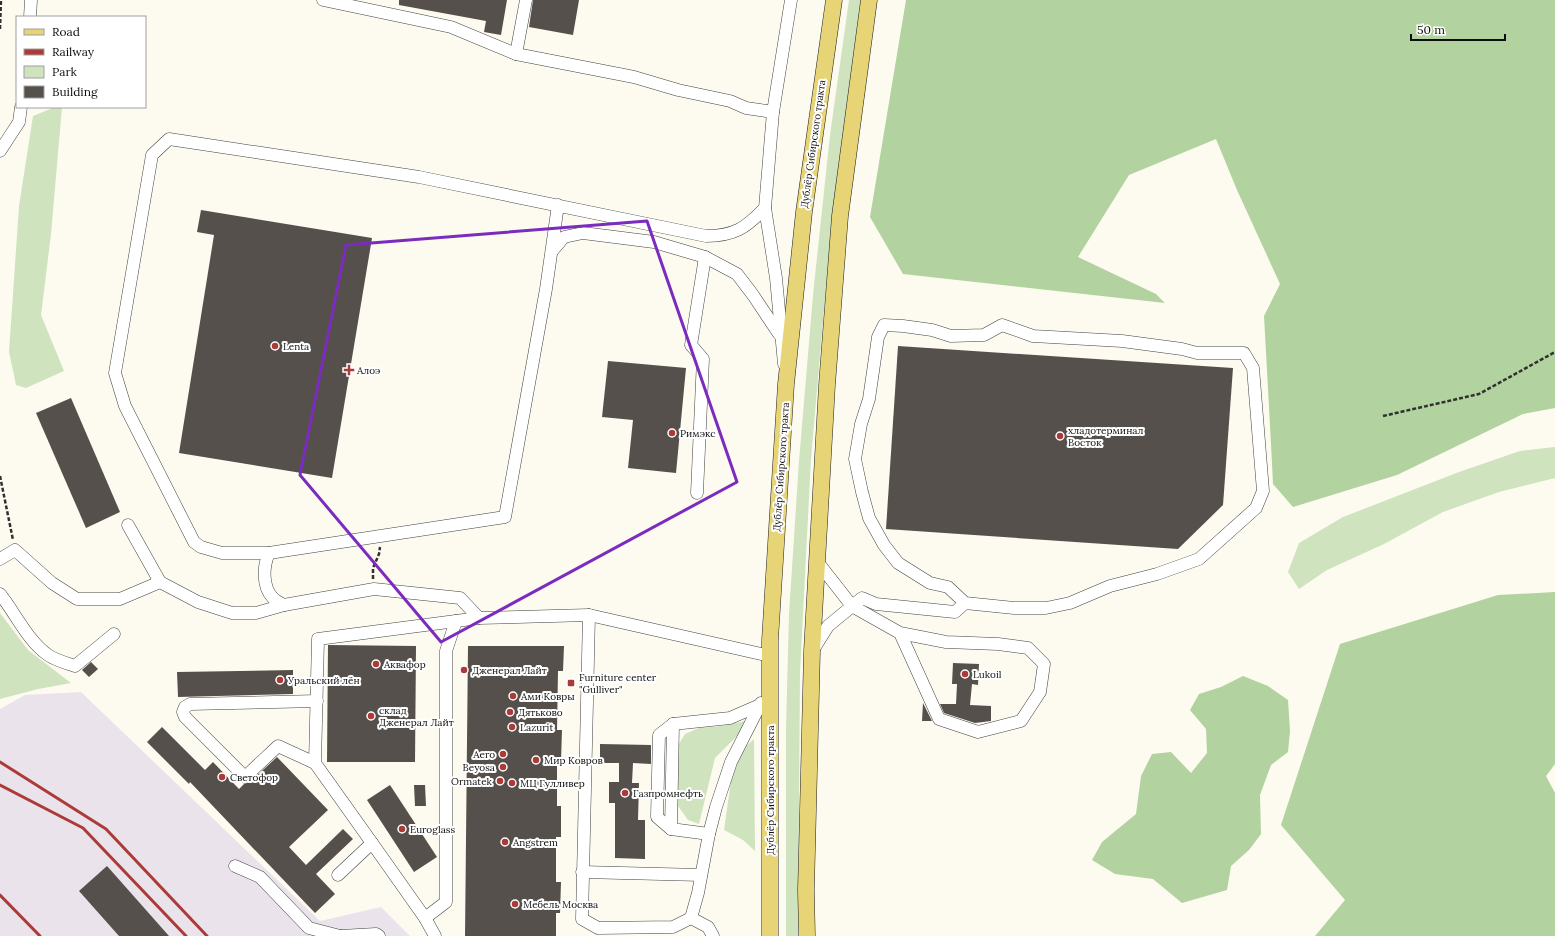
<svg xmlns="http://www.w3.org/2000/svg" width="1555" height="936" font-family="Lora,serif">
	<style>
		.industrial { fill: #ebe3eb }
		.green { fill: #cee3be }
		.forest { fill: #b2d29f }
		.building { fill: #55504b }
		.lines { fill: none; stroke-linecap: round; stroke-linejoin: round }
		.minor-casing { stroke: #414141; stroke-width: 13 }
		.major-casing { stroke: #1f1f1f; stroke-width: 17 }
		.path { stroke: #303030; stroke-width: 2.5; stroke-dasharray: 4 2; stroke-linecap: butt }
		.minor { stroke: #fff; stroke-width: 12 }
		.major { stroke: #e6d477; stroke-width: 16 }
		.rail { stroke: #ab3b38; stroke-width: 3 }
		.marked { fill: none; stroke: #7b2cbf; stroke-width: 3; stroke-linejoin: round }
		.poi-dot { fill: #ab3b38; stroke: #fff; stroke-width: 1.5 }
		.labels { text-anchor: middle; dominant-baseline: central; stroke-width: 4; stroke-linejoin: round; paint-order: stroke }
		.street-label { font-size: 10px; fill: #0e0e0e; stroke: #fff }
		.poi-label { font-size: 10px; fill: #0e0e0e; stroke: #fff; text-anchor: start }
	</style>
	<rect width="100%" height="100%" fill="#fdfbf0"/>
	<path class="industrial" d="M81,692L320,921L381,907L410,936H0V709L25,695Z"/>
	<g class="green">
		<path d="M849,0H862L836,197L824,309L811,459L800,672L798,936H786V728L789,614L799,461L813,295L830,135Z"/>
		<path d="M55,107H62L51,234L41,315L64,371L26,388L16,385L9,352L19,206L33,116Z"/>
		<path d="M1555,447V478L1499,492L1443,512L1384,544L1327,570L1299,589L1288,572L1299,543L1343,517L1459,472L1520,451Z"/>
		<path d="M0,613L28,650L71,683L38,689L0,699Z"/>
		<path d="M750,720L735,738L715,758L699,824L688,820L676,803V749L685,734L699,728L722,726Z"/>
		<path d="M754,739L755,851L743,840L724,830L732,774L744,748Z"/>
	</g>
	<g class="forest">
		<path d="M906,0H1555V408L1523,414L1397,475L1293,507L1273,484L1271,444L1264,316L1280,284L1237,190L1216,139L1129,175L1078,257L1156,294L1165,303L903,274L870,217Z"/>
		<path d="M1555,592V764L1546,776L1555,793V936H1315L1345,900L1281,825L1340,644L1498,595Z"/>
		<path d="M1243,676L1268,686L1288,700L1290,731L1288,752L1271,765L1260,795L1261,834L1249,850L1231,866L1227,890L1182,903L1153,879L1115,874L1092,860L1102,842L1136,814L1141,776L1152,754L1171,752L1191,773L1207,753L1206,729L1190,710L1199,694L1221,687Z"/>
	</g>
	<g class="building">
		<path d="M399,0H507L501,35L484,32L486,21L399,5Z"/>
		<path d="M533,0H579L573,35L529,27Z"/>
		<path d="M201,210L372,238L332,478L179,453L214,235L197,232Z"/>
		<path d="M898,346L1233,368L1223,505L1178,549L886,529Z"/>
		<path d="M608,361L686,368L676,473L628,468L633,420L602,417Z"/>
		<path d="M71,398L120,512L86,528L36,413Z"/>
		<path d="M328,645L416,646L415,762H327Z"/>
		<path d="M468,646H564L563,671H558L557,730H562L561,761H557V806H561V837H556V882H561L560,913H556V936H465Z"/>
		<path d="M91,662L98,669L89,677L82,670Z"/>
		<path d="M953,663L979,664L978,685L972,684L970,705L991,706V721L975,723L944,713L940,704H956L957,684H952Z"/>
		<path d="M293,670V694L178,697L177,672Z"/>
		<path d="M923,703L932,721H922Z"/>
		<path d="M162,727L205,770L213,762L239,789L244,784L250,782L277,757L328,810L289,847L306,865L343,829L353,839L316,874L335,894L315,913L190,782L189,784L147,742Z"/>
		<path d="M600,744L651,745V764L633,763L632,783H639L638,820H645V859L615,858V803H609V782H619V763H600Z"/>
		<path d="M390,785L437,857L414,872L367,800Z"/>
		<path d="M414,785H425L426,806H415Z"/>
		<path d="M107,866L169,936H119L79,891Z"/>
	</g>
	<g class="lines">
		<g class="minor-casing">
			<g id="minor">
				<path d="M323,0L451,27L516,54"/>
				<path d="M526,0L516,54L634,77L678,90L730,101L746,108L773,112"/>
				<path d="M30,17L31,0"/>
				<path d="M0,151L19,122L21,107"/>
				<path d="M558,205L546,289L505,517L269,553H222L201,547L194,542L125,406L115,373L152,155L169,139L419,177L706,236C734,236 746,228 765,208"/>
				<path d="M552,251L564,237L583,233L654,242L705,257L737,274L753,295L779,334"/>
				<path d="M784,364L776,278L765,208L773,112L791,0"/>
				<path d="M697,493L703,359L691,345L705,257"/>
				<path d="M128,525L160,582"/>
				<path d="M269,553C263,566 262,587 273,598C276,601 280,603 284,605"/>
				<path d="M0,559L15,550L52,583L77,599H120L160,582L198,602L232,613H256L284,605L374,589L460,598L479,618"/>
				<path d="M816,560L852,606L900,633L946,642L998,644L1028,648L1044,664L1040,692L1021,721L978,732L939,719L900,633"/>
				<path d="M0,594C16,614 27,640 48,655C55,660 66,663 75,666L114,634"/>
				<path d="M589,615L582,919L598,928L673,927L691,918L698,893L709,834L716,807L731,762L760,705"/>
				<path d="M813,650L828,626L862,598L876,604L955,612L965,603L1014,608H1046L1070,603L1110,586L1157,574L1199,559L1256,508L1263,491L1253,368L1244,353H1197L1182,349L1122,341L1033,336L1002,325L984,335L951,336L932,330L903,326L884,325L878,337L869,399L861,424L855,459L862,492L869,518L884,545L898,563L930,583L948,587L965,603"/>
				<path d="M315,763L278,746L245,777L185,717L183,712L185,707L190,704L317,701"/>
				<path d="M671,829L657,817L659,735L673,724"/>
				<path d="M709,834L671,829L673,724L730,718L760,705L761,703"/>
				<path d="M372,843L315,763L318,639L479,618L589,615L770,656"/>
				<path d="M235,866L260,877L309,928L340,936"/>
				<path d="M582,872L701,875"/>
				<path d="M338,875L372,843L425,918L435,936"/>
				<path d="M425,918L446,902V651L456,621"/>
				<path d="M691,918L708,927L713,936"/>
				<path d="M341,936L376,934L379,936"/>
			</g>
		</g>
		<g class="major-casing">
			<g id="major">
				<path d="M770,936V640L786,384L804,212L834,0"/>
				<path d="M807,936L806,890L812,651L827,385L840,216L869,0"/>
			</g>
		</g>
		<g class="path">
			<path d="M0,29L1,0"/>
			<path d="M1383,416L1479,394L1555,352"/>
			<path d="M0,476L13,540"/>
			<path d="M373,579V568L379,554L380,547"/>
		</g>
		<use href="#minor" class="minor"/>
		<use href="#major" class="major"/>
		<g class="rail">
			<path d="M0,762L106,829L207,936"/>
			<path d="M0,785L83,828L186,936"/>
			<path d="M0,895L40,936"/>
		</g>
	</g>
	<path class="marked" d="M647,221L737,482L441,642L300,475L346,245Z"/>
	<g class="poi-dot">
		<circle cx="275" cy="346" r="4"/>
		<path d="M347 364h4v4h4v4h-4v4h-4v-4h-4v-4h4z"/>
		<circle cx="672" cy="433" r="4"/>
		<circle cx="1060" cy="436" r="4"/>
		<circle cx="376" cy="664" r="4"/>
		<circle cx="464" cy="670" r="4"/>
		<circle cx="965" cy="674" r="4"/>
		<circle cx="280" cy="680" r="4"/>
		<rect x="567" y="679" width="8" height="8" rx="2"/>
		<circle cx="513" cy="696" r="4"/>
		<circle cx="510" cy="712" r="4"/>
		<circle cx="371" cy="716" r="4"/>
		<circle cx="512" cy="727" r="4"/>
		<circle cx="503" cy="754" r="4"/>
		<circle cx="536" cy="760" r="4"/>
		<circle cx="503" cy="767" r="4"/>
		<circle cx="222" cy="777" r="4"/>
		<circle cx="500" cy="781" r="4"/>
		<circle cx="512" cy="783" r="4"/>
		<circle cx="625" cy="793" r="4"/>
		<circle cx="402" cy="829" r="4"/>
		<circle cx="505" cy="842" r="4"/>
		<circle cx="515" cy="904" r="4"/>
	</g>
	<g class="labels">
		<g class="street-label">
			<text transform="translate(813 144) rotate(-82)">Дублёр Сибирского тракта</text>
			<text transform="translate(781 467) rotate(-86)">Дублёр Сибирского тракта</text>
			<text transform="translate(770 790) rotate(-90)">Дублёр Сибирского тракта</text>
		</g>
		<g class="poi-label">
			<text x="283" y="346">Lenta</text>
			<text x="357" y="370">Алоэ</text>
			<text x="1068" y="430">хладотерминал<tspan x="1068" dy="12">Восток</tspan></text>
			<text x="680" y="433">Римэкс</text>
			<text x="384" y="664">Аквафор</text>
			<text x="472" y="670">Дженерал Лайт</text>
			<text x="973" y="674">Lukoil</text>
			<text x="579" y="677">Furniture center<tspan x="579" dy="12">"Gulliver"</tspan></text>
			<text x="288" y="680">Уральский лён</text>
			<text x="521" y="696">Ами Ковры</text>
			<text x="379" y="710">склад<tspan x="379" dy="12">Дженерал Лайт</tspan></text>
			<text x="518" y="712">Дятьково</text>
			<text x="520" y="727">Lazurit</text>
			<text x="495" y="754" text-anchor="end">Aero</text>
			<text x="544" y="760">Мир Ковров</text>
			<text x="495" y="767" text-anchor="end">Beyosa</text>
			<text x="230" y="777">Светофор</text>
			<text x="492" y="781" text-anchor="end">Ormatek</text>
			<text x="520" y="783">МЦ Гулливер</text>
			<text x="633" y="793">Газпромнефть</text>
			<text x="410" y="829">Euroglass</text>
			<text x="513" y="842">Angstrem</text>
			<text x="523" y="904">Мебель Москва</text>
		</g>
	</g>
	<rect x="16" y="16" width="130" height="92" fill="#ffffff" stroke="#9f9f9f"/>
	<rect x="24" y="29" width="20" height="6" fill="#e6d477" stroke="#9f9f9f"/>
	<text x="52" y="36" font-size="12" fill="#0e0e0e">Road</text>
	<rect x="24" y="49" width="20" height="6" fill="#ab3b38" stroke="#9f9f9f"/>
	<text x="52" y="56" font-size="12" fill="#0e0e0e">Railway</text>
	<rect x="24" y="66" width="20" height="12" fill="#cee3be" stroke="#9f9f9f"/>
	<text x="52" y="76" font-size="12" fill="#0e0e0e">Park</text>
	<rect x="24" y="86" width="20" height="12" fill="#55504b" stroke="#9f9f9f"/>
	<text x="52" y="96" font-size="12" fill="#0e0e0e">Building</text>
	<path d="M1411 34v6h94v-6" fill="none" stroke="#0e0e0e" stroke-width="2"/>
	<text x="1417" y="34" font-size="12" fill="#0e0e0e" stroke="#ffffff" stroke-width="3" paint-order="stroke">50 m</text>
</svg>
